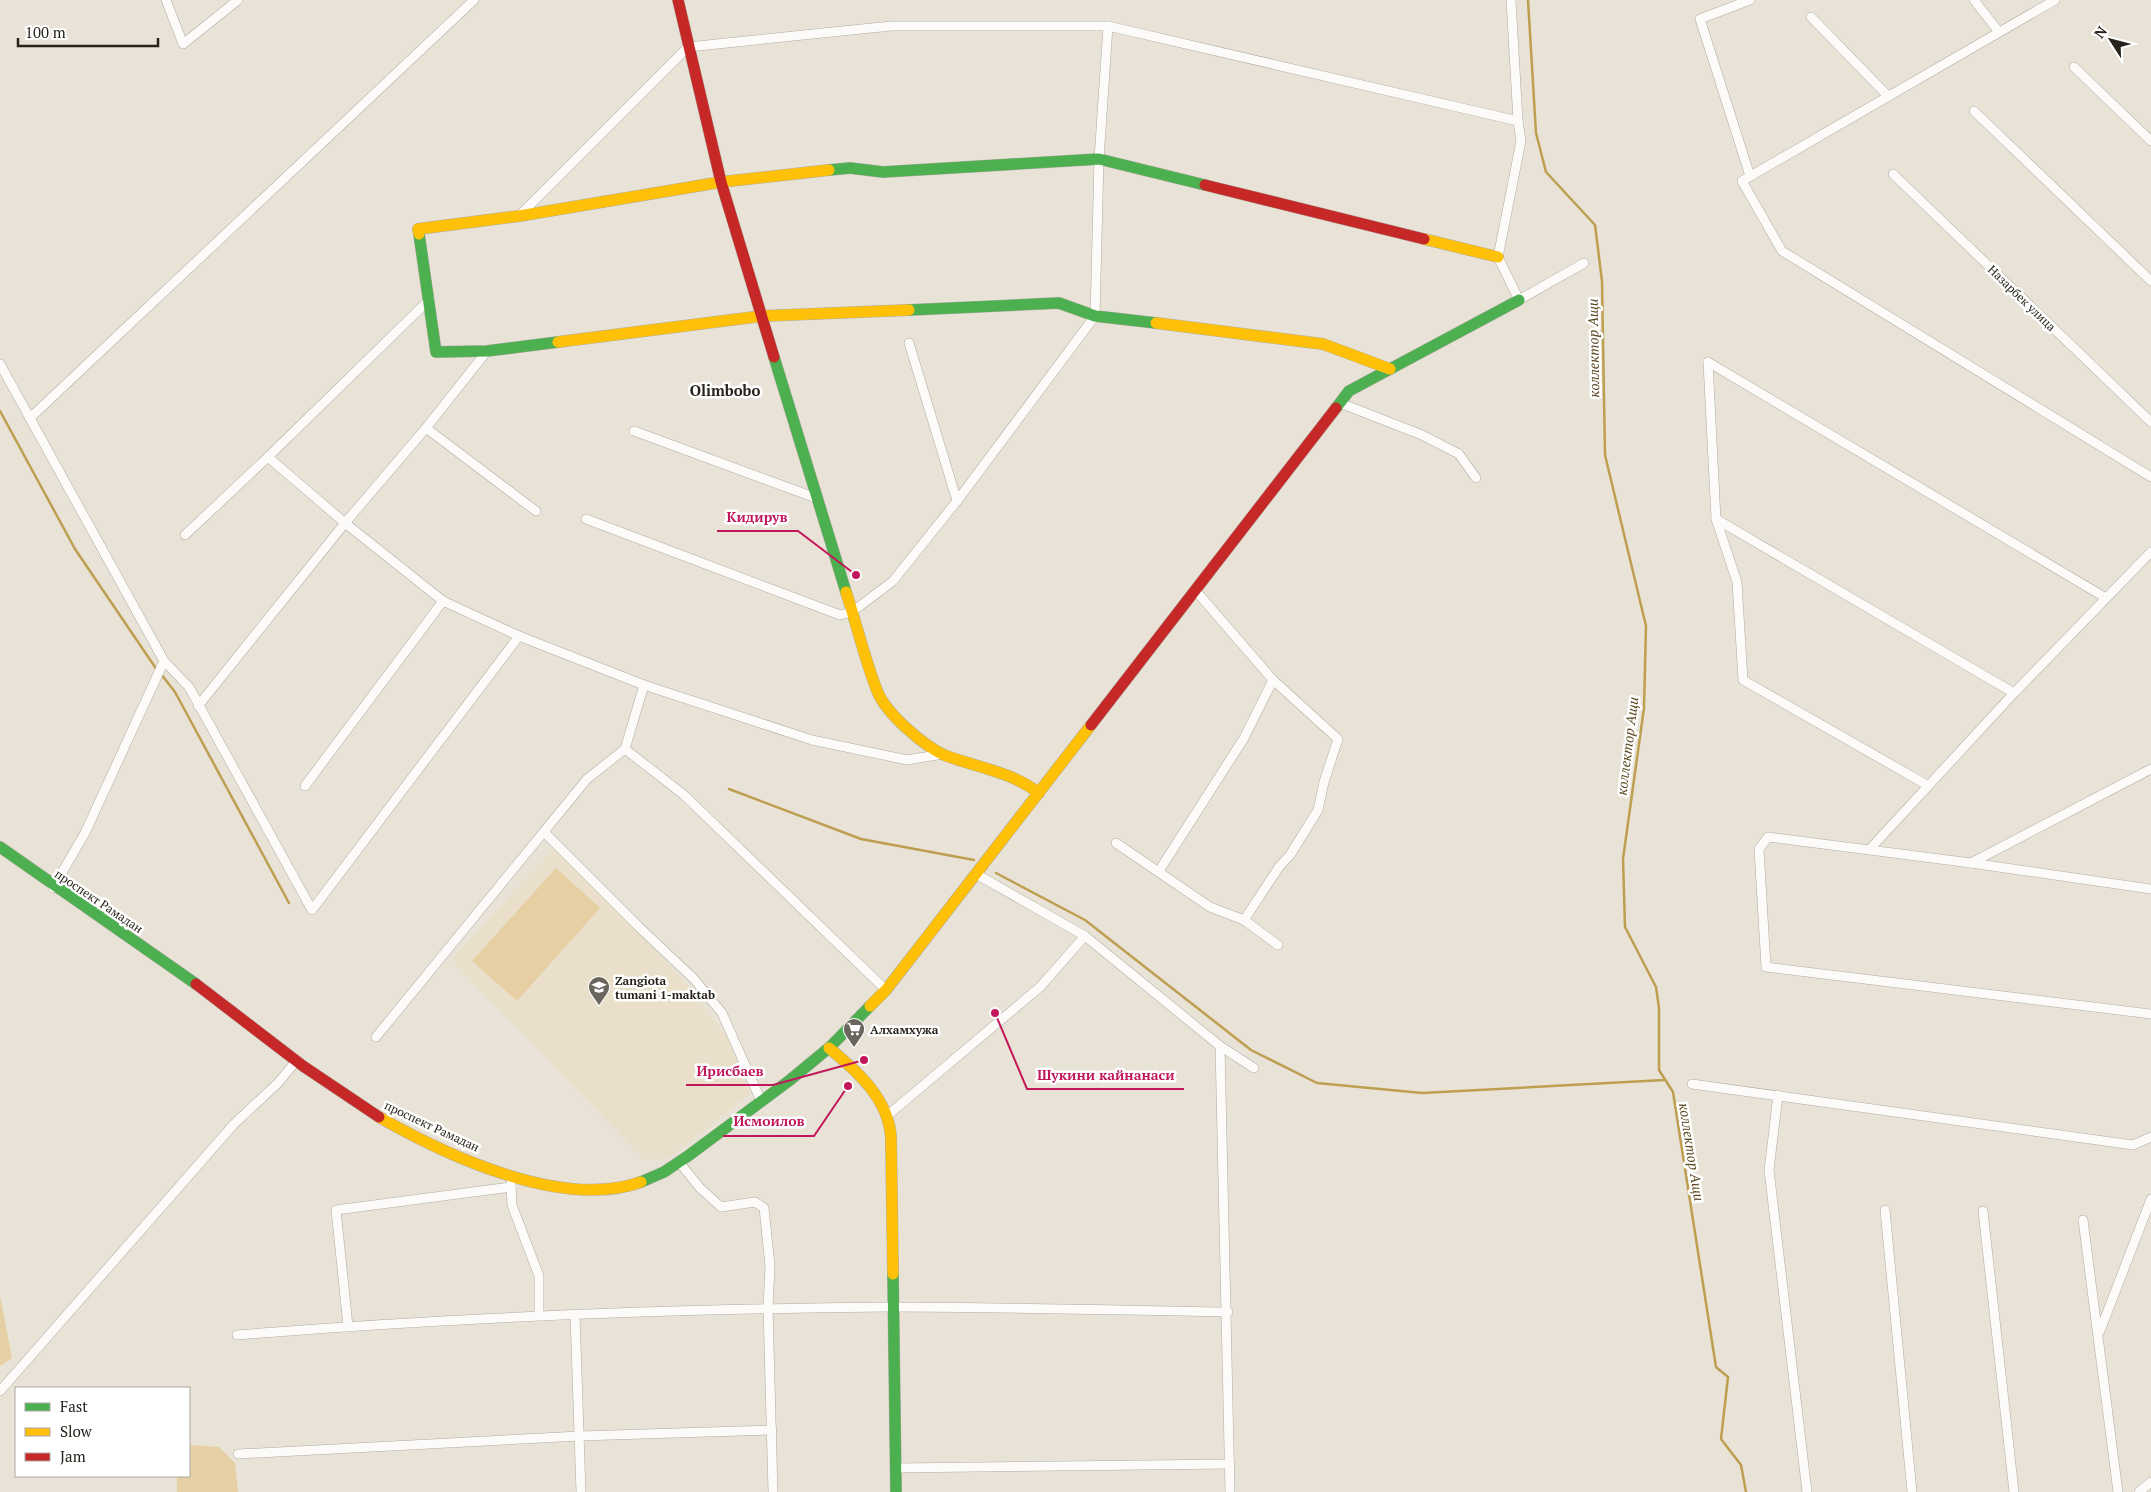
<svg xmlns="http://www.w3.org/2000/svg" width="2151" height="1492" font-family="'PT Serif',serif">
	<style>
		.built { fill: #eadfca }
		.green { fill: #e5cfa3 }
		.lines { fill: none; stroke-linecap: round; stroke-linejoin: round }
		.stream { stroke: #be9e51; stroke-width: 2.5 }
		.street-casing { stroke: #b0aba2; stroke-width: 10 }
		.fast-casing { stroke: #b0aba2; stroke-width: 12 }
		.slow-casing { stroke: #b0aba2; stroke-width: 12 }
		.jam-casing { stroke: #b0aba2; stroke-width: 12 }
		.street { stroke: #fcfbf9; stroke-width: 9 }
		.fast { stroke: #4caf50; stroke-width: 11 }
		.slow { stroke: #ffc107; stroke-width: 11 }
		.jam { stroke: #c62828; stroke-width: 11 }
		.labels { text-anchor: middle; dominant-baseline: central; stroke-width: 5; stroke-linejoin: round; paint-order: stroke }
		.street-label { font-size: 12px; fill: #27231b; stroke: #fff }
		.poi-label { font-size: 12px; font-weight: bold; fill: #27231b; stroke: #fff; text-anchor: start }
		.water-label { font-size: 14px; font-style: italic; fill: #5b4821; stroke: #fff }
		.quarter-label { font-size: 15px; font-weight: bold; fill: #27231b; stroke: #fff }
		.leader { fill: none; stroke: #c2185b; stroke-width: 2 }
		.callout-dot { fill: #c2185b; stroke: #fff; stroke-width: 2 }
		.callout-label { font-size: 14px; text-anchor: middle; font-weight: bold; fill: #c2185b; stroke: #fff; stroke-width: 5; stroke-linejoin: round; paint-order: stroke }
	</style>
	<rect width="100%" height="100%" fill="#e9e3d7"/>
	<path class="built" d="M556,846L678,974L727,1037L750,1094L669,1158L645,1160L451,960Z"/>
	<g class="green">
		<path d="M556,868L600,908L517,1001L472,961Z"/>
		<path d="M0,1296L12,1358L0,1366Z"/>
		<path d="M189,1445L219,1447L235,1463L238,1492H177V1476H189Z"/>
	</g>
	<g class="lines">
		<g class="stream">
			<path d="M1528,0L1536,133L1546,172L1595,225L1602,281L1605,455L1646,626L1644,708L1623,859L1625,927L1656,987L1659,1008V1070L1673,1092L1716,1367L1728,1377L1721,1439L1741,1465L1746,1492"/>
			<path d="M0,411L75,549L157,670"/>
			<path d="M161,674L175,692L289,903"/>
			<path d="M729,789L861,839L974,860"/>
			<path d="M996,873L1085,920L1251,1050L1317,1083L1422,1093L1664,1080"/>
		</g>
		<g class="street-casing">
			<g id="street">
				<path d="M166,0L183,44L238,0"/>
				<path d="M1511,0L1518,121L1521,141L1498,257L1519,300L1584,263"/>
				<path d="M1974,0L1999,32"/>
				<path d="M2055,0L1742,181L1782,251L2151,477"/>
				<path d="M1811,17L1888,96"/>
				<path d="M2074,67L2151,141"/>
				<path d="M1974,111L2151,281"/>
				<path d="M1893,174L2151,422"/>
				<path d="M1750,176L1700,19L1750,0"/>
				<path d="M519,216L688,47L891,26H1108L1518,121"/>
				<path d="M909,343L957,501"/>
				<path d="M1708,362L1716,519L1737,582L1743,680L1927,785"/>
				<path d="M1708,362L2106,598"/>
				<path d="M0,364L164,661L189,687L312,910L519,636"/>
				<path d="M1340,403L1422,435L1459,454L1476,478"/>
				<path d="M30,418L474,0"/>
				<path d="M426,428L536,511"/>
				<path d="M634,431L816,498"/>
				<path d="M268,457L345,523L443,601L519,636L644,685L812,740L907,760L943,754"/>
				<path d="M586,519L840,615L852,612L893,581L957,501L1095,316L1099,159L1108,26"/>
				<path d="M1716,519L2014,693"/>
				<path d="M185,535L268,457L430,299"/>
				<path d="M1196,591L1273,680L1338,739L1324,782L1318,810L1290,855L1279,867L1244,920"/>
				<path d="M198,706L345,523L426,428L487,351"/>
				<path d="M625,749L684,795L886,990"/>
				<path d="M305,786L443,601"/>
				<path d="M545,833L639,927L694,979L722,1013L761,1101"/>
				<path d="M1116,843L1210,907L1244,920L1278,945"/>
				<path d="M1869,850L2014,693L2151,552"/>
				<path d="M1971,863L2151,769"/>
				<path d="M1159,871L1244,738L1273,680"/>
				<path d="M976,874L1085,936L1220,1046L1254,1068"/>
				<path d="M53,888L85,833L164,661"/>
				<path d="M2151,889L1971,863L1768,837L1759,849L1766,967L2151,1014"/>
				<path d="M376,1037L587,779L625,749L644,685"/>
				<path d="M1220,1046L1230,1492"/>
				<path d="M1692,1084L2133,1145L2151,1137"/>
				<path d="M1778,1095L1769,1170L1807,1492"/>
				<path d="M888,1115L1040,987L1085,936"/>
				<path d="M679,1162L700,1188L721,1207L755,1202L764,1208L770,1266L768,1308L773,1492"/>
				<path d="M511,1183L512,1205L539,1276V1315"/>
				<path d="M1885,1210L1912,1492"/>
				<path d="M1983,1211L2014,1492"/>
				<path d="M2083,1220L2118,1492"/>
				<path d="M575,1315L581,1492"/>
				<path d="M348,1326L336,1210L511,1187"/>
				<path d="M2100,1331L2151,1199"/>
				<path d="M237,1335C454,1317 671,1309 889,1307C1002,1307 1115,1310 1228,1312"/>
				<path d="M0,1391L234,1124L278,1083L297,1060"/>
				<path d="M238,1454L580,1436L772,1430"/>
				<path d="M896,1468L1230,1464"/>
				<path d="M2139,1492L2151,1482"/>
			</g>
		</g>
		<g class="fast-casing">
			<g id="fast">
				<path d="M829,170L850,168L883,172L1099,159L1205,185"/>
				<path d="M419,234L436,352L487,351L558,342"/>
				<path d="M909,310L1059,303L1095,316L1156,323"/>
				<path d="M774,357L846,592"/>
				<path d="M1336,408L1349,391L1519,300"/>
				<path d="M0,847L196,984"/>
				<path d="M641,1182L664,1172L688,1156L790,1080L830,1047L870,1006"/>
				<path d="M893,1274L896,1492"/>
			</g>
		</g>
		<g class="slow-casing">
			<g id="slow">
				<path d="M419,234L418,229L519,216L721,182L829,170"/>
				<path d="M1424,239L1498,257"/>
				<path d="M1156,323L1323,344L1390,369"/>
				<path d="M558,342L762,316L909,310"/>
				<path d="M846,592C857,625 865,661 878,693C888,715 923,745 944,755C976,767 1012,772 1039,793"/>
				<path d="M870,1006L886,990L1091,725"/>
				<path d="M829,1048C857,1071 889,1099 891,1138L893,1274"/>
				<path d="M379,1117C447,1156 563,1210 641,1182"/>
			</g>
		</g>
		<g class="jam-casing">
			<g id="jam">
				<path d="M678,0L721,182L774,357"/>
				<path d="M1205,185L1424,239"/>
				<path d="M1091,725L1336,408"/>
				<path d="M196,984L303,1066L379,1117"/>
			</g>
		</g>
		<use href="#street" class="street"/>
		<use href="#fast" class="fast"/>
		<use href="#slow" class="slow"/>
		<use href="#jam" class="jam"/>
	</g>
	<defs>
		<g id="school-pin" transform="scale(1.125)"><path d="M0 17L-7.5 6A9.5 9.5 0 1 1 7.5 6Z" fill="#6b665d" stroke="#fff"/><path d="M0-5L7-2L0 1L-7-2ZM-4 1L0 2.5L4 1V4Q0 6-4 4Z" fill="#fff"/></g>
		<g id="supermarket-pin" transform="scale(1.125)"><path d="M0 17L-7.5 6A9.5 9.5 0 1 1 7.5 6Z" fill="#6b665d" stroke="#fff"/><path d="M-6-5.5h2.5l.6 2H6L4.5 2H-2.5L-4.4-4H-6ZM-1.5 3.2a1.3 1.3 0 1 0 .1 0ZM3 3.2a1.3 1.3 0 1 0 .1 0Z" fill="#fff"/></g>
	</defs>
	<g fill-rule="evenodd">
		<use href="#school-pin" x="599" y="987"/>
		<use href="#supermarket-pin" x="854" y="1029"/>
	</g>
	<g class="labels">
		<g class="street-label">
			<text transform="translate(2022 298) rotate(44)">Назарбек улица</text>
			<text transform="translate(99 901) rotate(34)">проспект Рамадан</text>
			<text transform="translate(432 1126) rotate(25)">проспект Рамадан</text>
		</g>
		<g class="poi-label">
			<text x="615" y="980">Zangiota<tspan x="615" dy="14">tumani 1-maktab</tspan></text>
			<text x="870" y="1029">Алхамхужа</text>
		</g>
		<g class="water-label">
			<text transform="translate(1593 348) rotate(-91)">коллектор Ащи</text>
			<text transform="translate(1627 746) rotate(-83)">коллектор Ащи</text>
			<text transform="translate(1692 1152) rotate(81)">коллектор Ащи</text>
		</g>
		<g class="quarter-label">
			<text x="725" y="390">Olimbobo</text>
		</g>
	</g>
	<path class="leader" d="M856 575L798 531H717M864 1060L773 1085H686M995 1013L1027 1089H1184M848 1086L814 1136H723"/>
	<g class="callout-dot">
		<circle cx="856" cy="575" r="5"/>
		<circle cx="864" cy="1060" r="5"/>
		<circle cx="995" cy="1013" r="5"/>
		<circle cx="848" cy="1086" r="5"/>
	</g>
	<g class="callout-label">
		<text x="757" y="522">Кидирув</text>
		<text x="730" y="1076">Ирисбаев</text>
		<text x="1106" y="1080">Шукини кайнанаси</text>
		<text x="769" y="1126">Исмоилов</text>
	</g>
	<rect x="15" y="1387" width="175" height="90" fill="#ffffff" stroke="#a9a7a4"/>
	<rect x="25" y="1403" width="25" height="8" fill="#4caf50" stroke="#a9a7a4"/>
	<text x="60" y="1412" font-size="15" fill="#27231b">Fast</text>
	<rect x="25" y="1428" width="25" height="8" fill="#ffc107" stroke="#a9a7a4"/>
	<text x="60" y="1437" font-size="15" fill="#27231b">Slow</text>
	<rect x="25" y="1453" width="25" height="8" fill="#c62828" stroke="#a9a7a4"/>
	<text x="60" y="1462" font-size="15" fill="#27231b">Jam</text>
	<g transform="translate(2111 40) rotate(306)" stroke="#ffffff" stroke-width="4" paint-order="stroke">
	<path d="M0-4L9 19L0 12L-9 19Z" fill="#27231b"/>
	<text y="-8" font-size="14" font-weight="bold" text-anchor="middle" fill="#27231b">N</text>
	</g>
	<path d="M18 38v8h140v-8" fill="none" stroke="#27231b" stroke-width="2.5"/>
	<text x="25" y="38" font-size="15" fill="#27231b" stroke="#ffffff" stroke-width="4" paint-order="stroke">100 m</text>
</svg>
